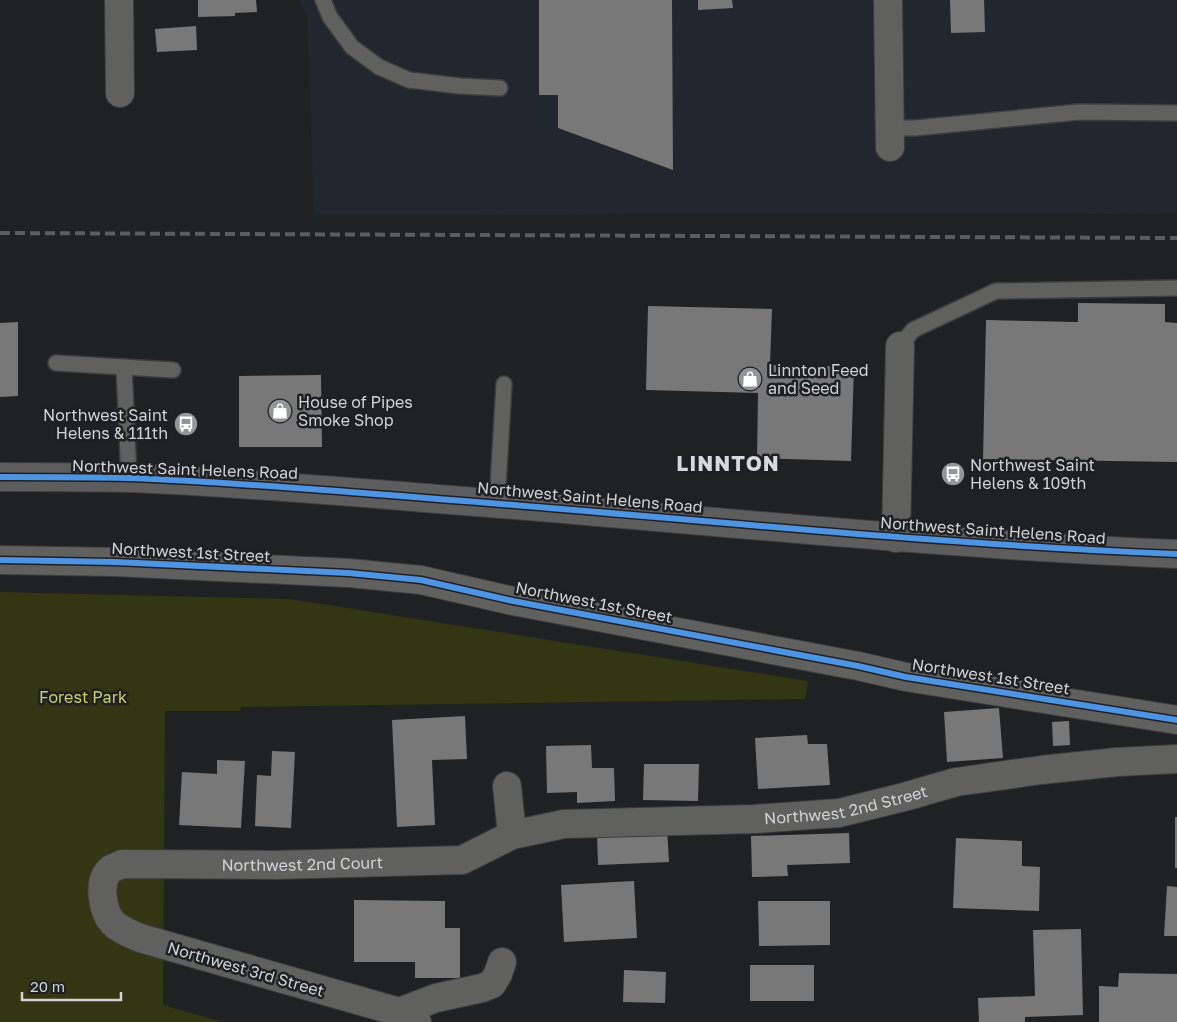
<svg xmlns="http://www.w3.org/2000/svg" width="1177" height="1022" font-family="'Golos Text',sans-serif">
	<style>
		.built { fill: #22272f }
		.green { fill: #333612 }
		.building { fill: #797879 }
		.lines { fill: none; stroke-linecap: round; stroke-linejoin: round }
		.lane-casing { stroke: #3c3d3f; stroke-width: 18 }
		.street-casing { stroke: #3c3d3f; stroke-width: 30 }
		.highway-casing { stroke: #3c3d3f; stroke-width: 30 }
		.lane { stroke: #60605f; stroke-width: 15 }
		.street { stroke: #60605f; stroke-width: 28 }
		.highway { stroke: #5e5d5e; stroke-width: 28 }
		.rail { stroke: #5d5d5e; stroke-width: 4; stroke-dasharray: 10 5; stroke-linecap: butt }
		.cycleway-casing { stroke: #1e2024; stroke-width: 9 }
		.cycleway { stroke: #4d94e3; stroke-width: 6 }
		.labels { text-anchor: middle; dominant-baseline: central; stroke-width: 5; stroke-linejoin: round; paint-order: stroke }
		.poi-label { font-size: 16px; fill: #d1d3d6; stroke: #1e2024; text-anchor: start }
		.street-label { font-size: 16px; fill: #d1d3d6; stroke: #1e2024 }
		.park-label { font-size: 16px; fill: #c8d068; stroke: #1e2024 }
		.district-label { font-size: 21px; font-weight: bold; letter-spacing: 1px; fill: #d6d9df; stroke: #1e2024 }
	</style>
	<rect width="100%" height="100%" fill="#1f2123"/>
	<path class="built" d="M298,0H1177V214L314,215L307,15Z"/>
	<path class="green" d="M0,592L290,599L808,681L805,699L241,707L240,711H165L163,1005L222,1022H0Z"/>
	<g class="building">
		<path d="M198,0H256L257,12L235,13V16L198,17Z"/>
		<path d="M539,0H672L673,170L558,128V95H539Z"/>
		<path d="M698,0H732L733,8L698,10Z"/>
		<path d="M950,0H984L985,32L951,33Z"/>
		<path d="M196,26L197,50L157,52L155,29Z"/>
		<path d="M1078,303L1165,304V322L1177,323V462L983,459L986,320L1078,322Z"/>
		<path d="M648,306L772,309L770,365L854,367L851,461L757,458L758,393L646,390Z"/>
		<path d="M18,322V396L0,397V323Z"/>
		<path d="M321,375L322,447H239V376Z"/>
		<path d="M999,708L1003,758L947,762L944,712Z"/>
		<path d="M465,716L467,759L432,760L435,825L397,827L392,720Z"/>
		<path d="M1069,721L1070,745L1053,746L1052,722Z"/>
		<path d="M807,735L808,744H827L830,785L758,789L755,738Z"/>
		<path d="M591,745L592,768H614L615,801L577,803V792L547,793L546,746Z"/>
		<path d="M272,751L295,752L291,828L255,826L257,775L271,776Z"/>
		<path d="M217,760L245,761L241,828L179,825L182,772L217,774Z"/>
		<path d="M644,764H699L698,801L643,800Z"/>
		<rect x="1175" y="817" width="2" height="51"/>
		<path d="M667,829L669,862L598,865L597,832Z"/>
		<path d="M849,833L850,863L787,865L788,876L752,877L751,836Z"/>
		<path d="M956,838L1022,841V866L1040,867L1039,911L953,908Z"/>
		<path d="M634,881L637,938L564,942L561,885Z"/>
		<path d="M1167,886L1177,887V936H1164Z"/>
		<path d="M354,900L445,901V928H460V978H415V962H354Z"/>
		<path d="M758,901H830V945L759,946Z"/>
		<path d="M1081,929L1083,1015L1025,1017V1022H979L978,998L1035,996L1033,930Z"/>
		<rect x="750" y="965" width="64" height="36"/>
		<path d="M624,970L666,972L665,1003L623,1002Z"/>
		<path d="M1119,973L1177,974V1022H1099V986L1118,987Z"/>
	</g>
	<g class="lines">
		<g class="lane-casing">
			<g id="lane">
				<path d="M323,0L330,17L352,47L379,67L409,80L460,86L500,88"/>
				<path d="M889,128H915L1079,112L1177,113"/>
				<path d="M900,346L913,330L996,291L1177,288"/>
				<path d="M56,363L173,370"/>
				<path d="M124,367L129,478"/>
				<path d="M497,503L504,384"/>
			</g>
		</g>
		<g class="street-casing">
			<g id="street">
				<path d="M119,0L120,93"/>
				<path d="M888,0L890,147"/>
				<path d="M896,538L900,346"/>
				<path d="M0,560L115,562L349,573L421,580L513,601L858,666L906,677L1177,720"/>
				<path d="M507,786L512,835"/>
				<path d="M399,1012L436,998L482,988L492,984L498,974L502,962"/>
				<path id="s1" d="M417,1022L399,1012L140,938C131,934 120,930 113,923C102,911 97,880 111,869C114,867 119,866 122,864L276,865L462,860L512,835L564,824L755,819L839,813L904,797L956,782L1041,770L1117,762L1177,759"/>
			</g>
		</g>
		<g class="highway-casing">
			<path id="highway" d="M0,477C43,477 87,477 130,478C229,482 328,490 426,498C676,517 926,544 1177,554"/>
		</g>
		<use href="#lane" class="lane"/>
		<use href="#street" class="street"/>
		<use href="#highway" class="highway"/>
		<path class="rail" d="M0,233L1177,238"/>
		<g class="cycleway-casing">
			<g id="cycleway">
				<path d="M0,477C43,477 87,477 130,478C229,482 328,490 426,498C676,517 926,544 1177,554"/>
				<path d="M0,560L115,562L349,573L421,580L513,601L858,666L906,677L1177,720"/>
			</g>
		</g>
		<use href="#cycleway" class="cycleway"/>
	</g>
	<defs>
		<g id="shop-disc" transform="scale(1.25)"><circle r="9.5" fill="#939597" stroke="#1e2024"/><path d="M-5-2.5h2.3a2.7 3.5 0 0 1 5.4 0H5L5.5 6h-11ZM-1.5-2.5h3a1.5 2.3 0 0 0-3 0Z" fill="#fff"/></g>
		<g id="bus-disc" transform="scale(1.25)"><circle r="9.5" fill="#939597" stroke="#1e2024"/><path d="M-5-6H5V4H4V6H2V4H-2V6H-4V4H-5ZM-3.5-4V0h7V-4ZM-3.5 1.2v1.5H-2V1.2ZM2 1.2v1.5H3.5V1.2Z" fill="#fff"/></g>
	</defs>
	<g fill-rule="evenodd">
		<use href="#shop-disc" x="750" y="379"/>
		<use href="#shop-disc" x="280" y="411"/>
		<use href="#bus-disc" x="186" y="424"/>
		<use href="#bus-disc" x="953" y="474"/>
	</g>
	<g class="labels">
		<g class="poi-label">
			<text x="768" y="370">Linnton Feed<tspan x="768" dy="18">and Seed</tspan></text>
			<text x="298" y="402">House of Pipes<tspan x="298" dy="18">Smoke Shop</tspan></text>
			<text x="168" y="415" text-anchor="end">Northwest Saint<tspan x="168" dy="18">Helens &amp; 111th</tspan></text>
			<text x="970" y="465">Northwest Saint<tspan x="970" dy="18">Helens &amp; 109th</tspan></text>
		</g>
		<g class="street-label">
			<text transform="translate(185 469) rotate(2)">Northwest Saint Helens Road</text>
			<text transform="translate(590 497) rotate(5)">Northwest Saint Helens Road</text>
			<text transform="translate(993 530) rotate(4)">Northwest Saint Helens Road</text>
			<text transform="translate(191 552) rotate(3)">Northwest 1st Street</text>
			<text transform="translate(594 602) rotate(11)">Northwest 1st Street</text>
			<text transform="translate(991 676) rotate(9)">Northwest 1st Street</text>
			<text stroke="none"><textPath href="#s1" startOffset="1124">Northwest 2nd Street</textPath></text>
			<text stroke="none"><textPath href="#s1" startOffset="572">Northwest 2nd Court</textPath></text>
			<text transform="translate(246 969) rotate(16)">Northwest 3rd Street</text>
		</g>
		<g class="park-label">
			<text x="83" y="697">Forest Park</text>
		</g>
		<g class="district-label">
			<text x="728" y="463">LINNTON</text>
		</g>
	</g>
	<path d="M22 992v8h99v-8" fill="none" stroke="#d1d3d6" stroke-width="2.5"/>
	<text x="30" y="992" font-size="15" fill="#d1d3d6" stroke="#1e2024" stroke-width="4" paint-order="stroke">20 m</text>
</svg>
